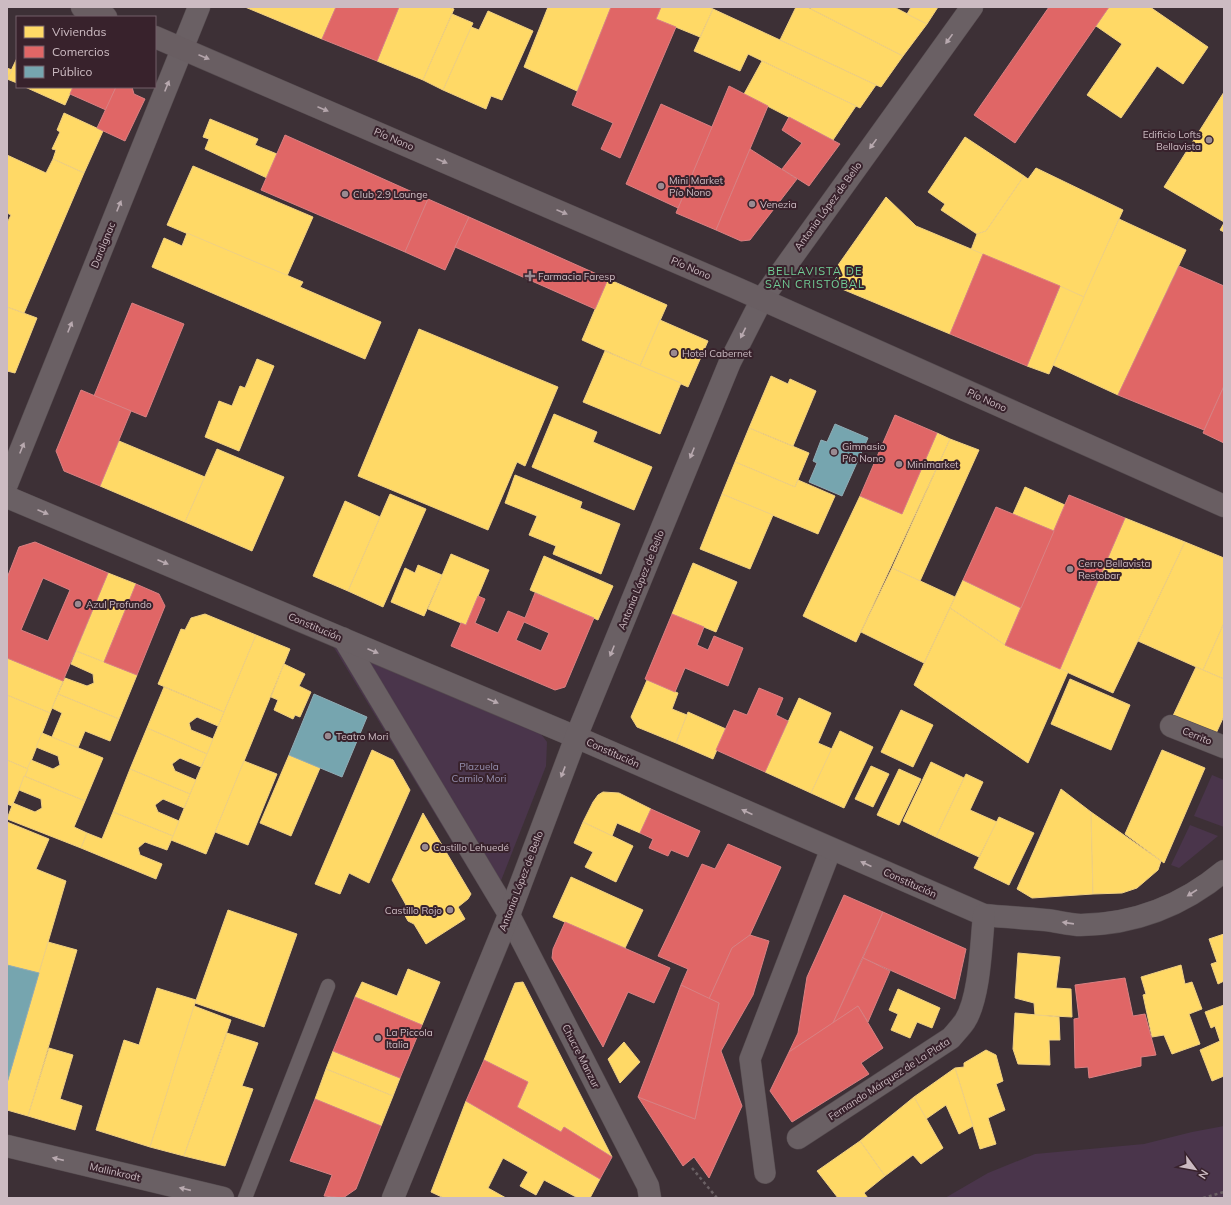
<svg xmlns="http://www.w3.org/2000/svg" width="1231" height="1205" font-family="Mulish,sans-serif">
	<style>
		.green { fill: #4a354b }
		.homes { fill: #ffd966; stroke: #f0d082 }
		.shops { fill: #e06666; stroke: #da8082; fill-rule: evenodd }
		.public { fill: #76a5af; stroke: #90acb5 }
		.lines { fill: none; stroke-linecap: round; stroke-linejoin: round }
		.service-casing { stroke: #564c50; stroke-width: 15 }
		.pedestrian-casing { stroke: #564c50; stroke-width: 22 }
		.minor-casing { stroke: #564c50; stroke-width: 23 }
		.secondary-casing { stroke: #564c50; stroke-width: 23 }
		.path { stroke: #6a6064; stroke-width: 2.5; stroke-dasharray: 3 3; stroke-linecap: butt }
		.service { stroke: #6a6064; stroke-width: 14 }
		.pedestrian { stroke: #6a6064; stroke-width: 21 }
		.minor { stroke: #6a6064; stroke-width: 22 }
		.secondary { stroke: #695e62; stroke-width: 22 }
		.oneway { fill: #b8a9af }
		.oneway2 { fill: #b3a4aa }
		.poi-dot { fill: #9a8a91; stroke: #38222c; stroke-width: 1.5 }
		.labels { text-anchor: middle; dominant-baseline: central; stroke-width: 4; stroke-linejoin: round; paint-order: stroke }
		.poi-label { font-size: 10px; fill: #ccbbc2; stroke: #38222c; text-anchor: start }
		.street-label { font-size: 10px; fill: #ccbbc2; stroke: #38222c }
		.park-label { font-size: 10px; fill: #9690af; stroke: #38222c }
		.neighbourhood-label { font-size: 11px; letter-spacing: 1px; fill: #72d098; stroke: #38222c }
	</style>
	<rect width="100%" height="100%" fill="#3d3036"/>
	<g class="green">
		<path d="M330,641L532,729L541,734L547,742L546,766L491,906Z"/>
		<path d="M1212,775L1224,780V827L1194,816Z"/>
		<path d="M1190,825L1218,836L1179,868L1171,865Z"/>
		<path d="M1224,1126V1198H945L988,1173L1035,1154L1144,1144L1192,1132Z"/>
	</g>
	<g class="homes">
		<path d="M245,7H336L322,39Z"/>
		<path d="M399,7H448L454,9L423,80L377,61Z"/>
		<path d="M548,7H611L577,91L524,67Z"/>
		<path d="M661,7H709L713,9L700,37L656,19Z"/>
		<path d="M796,7H807L903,56L881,87L876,85L780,40Z"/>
		<path d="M811,7H894L927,24L903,56L811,9Z"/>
		<path d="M911,7H938L927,24L907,14Z"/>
		<path d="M1109,7H1150L1208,47L1183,84L1157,66L1121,118L1087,95L1122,44L1096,26Z"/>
		<path d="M713,9L780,40L876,85L860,108L748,54L740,71L694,51Z"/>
		<path d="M488,11L533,31L502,100L491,96L486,109L443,90L471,27L479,30Z"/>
		<path d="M452,14L473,23L443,90L423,80Z"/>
		<path d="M17,58V83L7,79Z"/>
		<path d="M762,61L856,106L833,140L744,94Z"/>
		<path d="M7,68L12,70L7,80Z"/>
		<path d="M25,87H73L65,105Z"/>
		<path d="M1224,92V222L1164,187Z"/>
		<path d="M64,113L103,131L84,173L53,159L56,150L52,149L60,132L57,130Z"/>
		<path d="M210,119L258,139L255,145L277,154L267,178L205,149L209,139L203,137Z"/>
		<path d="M965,137L1024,176L986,231L977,234L941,210L945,204L928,192Z"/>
		<path d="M7,155L46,173L53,159L84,173L24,313L7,307V223L11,215L7,213Z"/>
		<path d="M193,166L313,217L287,276L167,225Z"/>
		<path d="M1036,168L1123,210L1084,297L971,250L977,234L986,231L1024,176L1028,179Z"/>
		<path d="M886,197L916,226L983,254L950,334L842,289L836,268Z"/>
		<path d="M1119,219L1186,250L1118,395L1053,365Z"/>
		<path d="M1224,223V232L1220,230Z"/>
		<path d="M187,233L303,282L300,287L381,322L365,359L152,267L164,238L182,246Z"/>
		<path d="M608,279L667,305L640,366L582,340Z"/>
		<path d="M1060,286L1084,297L1049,374L1027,366Z"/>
		<path d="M7,307L37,318L15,373L7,371Z"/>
		<path d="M660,320L708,341L688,387L640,366Z"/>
		<path d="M419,329L558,387L525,466L517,462L488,530L358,476Z"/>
		<path d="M605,351L681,383L660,434L583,402Z"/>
		<path d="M257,359L274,366L239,451L205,437L219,401L232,406L240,386L245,388Z"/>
		<path d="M771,376L788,384L790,379L816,391L793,446L749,428Z"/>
		<path d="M554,414L597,432L593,442L652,467L634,510L532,467Z"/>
		<path d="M749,428L809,453L795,487L735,462Z"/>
		<path d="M937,433L950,439L856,642L803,616L860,496L902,514Z"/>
		<path d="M950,439L979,450L920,581L892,568Z"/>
		<path d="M119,441L205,477L185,522L100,486Z"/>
		<path d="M217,449L284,477L252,551L185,522Z"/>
		<path d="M735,462L795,487L798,480L835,496L818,534L722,494Z"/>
		<path d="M515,475L582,502L580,508L620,524L601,574L553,554L556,546L529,535L537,516L505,503Z"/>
		<path d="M1025,487L1065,505L1054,531L1013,514Z"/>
		<path d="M390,494L426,509L383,607L348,591Z"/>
		<path d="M722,494L773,515L750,569L700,549Z"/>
		<path d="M345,501L380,517L348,591L313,576Z"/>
		<path d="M1125,518L1185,542L1113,693L1060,669Z"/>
		<path d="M1185,542L1224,558V623L1203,670L1138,641Z"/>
		<path d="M451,554L489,570L466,625L428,609Z"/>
		<path d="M544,556L613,586L598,620L530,590Z"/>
		<path d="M693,563L737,582L716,632L672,614Z"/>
		<path d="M418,565L442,575L424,616L391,602L405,568L415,573Z"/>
		<path d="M892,568L955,597L924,663L861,632Z"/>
		<path d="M108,573L136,584L104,662L76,651Z"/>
		<path d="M963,580L1021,608L1005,645L950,608Z"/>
		<path d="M950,608L1005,645L1068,672L1028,763L914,685Z"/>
		<path d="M205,614L256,635L224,712L158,684L181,629L185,630L191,618Z"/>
		<path d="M1224,623V679L1203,670Z"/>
		<path d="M256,635L290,649L206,854L171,840Z"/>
		<path d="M76,651L137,675L119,719L58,694L65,678L87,686L94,683L93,674L71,664Z"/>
		<path d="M7,658L63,681L50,713L7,695Z"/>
		<path d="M284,664L305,674L299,686L311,692L300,717L295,715L293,719L274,710L278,700L271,697Z"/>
		<path d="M1196,667L1224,679V716L1213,740L1171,720Z"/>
		<path d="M1070,679L1130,705L1111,750L1051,724Z"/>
		<path d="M647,680L678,693L672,709L687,715L676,743L637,727L631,717Z"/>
		<path d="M164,687L224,712L218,726L197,717L189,723L191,730L213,739L207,754L147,728Z"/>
		<path d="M58,694L119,719L110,741L85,731L78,748L52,737L62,713L52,708Z"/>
		<path d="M7,695L50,713L28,769L7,760Z"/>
		<path d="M799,698L831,713L818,743L832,749L811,793L765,772Z"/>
		<path d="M901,710L933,725L913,767L881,752Z"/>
		<path d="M688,712L726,729L713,759L676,743Z"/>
		<path d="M147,728L207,754L201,767L180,758L172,764L175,771L196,780L190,794L130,769Z"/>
		<path d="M840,731L873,747L844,808L811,793Z"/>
		<path d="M42,733L103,758L85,801L24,776L31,760L53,769L60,765L58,756L36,747Z"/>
		<path d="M372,750L393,760L410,790L369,883L349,873L340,894L315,884Z"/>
		<path d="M1162,750L1205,768L1164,863L1125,834Z"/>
		<path d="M289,755L320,768L291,836L260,823Z"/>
		<path d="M7,760L28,769L12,806L7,804Z"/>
		<path d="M244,761L277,774L248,845L215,832Z"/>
		<path d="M931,762L964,778L936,837L903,821Z"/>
		<path d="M871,766L889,774L873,807L855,799Z"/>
		<path d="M130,769L190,794L184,808L163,799L155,805L158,812L179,821L173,836L113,812Z"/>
		<path d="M899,769L921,779L899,825L877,815Z"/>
		<path d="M966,774L983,782L970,810L997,822L979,857L936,837Z"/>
		<path d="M24,776L85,801L74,827L87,833L81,848L7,819L13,803L35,812L42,808L41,799L19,790Z"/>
		<path d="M1061,789L1091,812L1093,894L1032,898L1017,889Z"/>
		<path d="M603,792L619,793L651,809L640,833L617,823L612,836L583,822L593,802L598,795Z"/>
		<path d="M113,812L173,836L167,850L145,842L138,848L140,855L162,864L156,879L81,848L87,833L102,839Z"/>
		<path d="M1091,812L1161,861L1158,870L1137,888L1122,893L1093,894Z"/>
		<path d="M423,813L471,894L468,899L458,907L465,919L426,944L414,924L408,921L403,912L406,905L392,880Z"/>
		<path d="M999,817L1034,833L1009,885L974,868Z"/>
		<path d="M7,822L49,839L36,869L66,881L39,973L7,965Z"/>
		<path d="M583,822L633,846L616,882L585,867L593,852L574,843Z"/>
		<path d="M571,877L643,910L625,948L553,917Z"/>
		<path d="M228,910L297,934L264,1027L195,1003Z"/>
		<path d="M1224,934V981L1218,984L1211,964L1217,962L1209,939Z"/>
		<path d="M48,942L77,950L28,1116L7,1110V1083Z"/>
		<path d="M1018,953L1060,957L1056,988L1071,989L1072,1017L1035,1015L1034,1003L1015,998Z"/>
		<path d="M1181,965L1185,984L1192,982L1202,1009L1189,1014L1200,1044L1172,1054L1164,1035L1152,1037L1143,995L1146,994L1141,977Z"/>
		<path d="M408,969L440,982L422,1025L355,997L362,982L397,996Z"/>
		<path d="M523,982L612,1157L564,1127L561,1132L517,1107L528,1082L484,1060L515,983Z"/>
		<path d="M157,988L196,1000L150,1147L96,1130L124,1040L139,1045Z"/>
		<path d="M898,989L940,1008L932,1028L917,1022L910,1038L891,1030L898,1014L889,1010Z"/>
		<path d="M1224,1005V1076L1212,1081L1200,1050L1220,1041L1215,1026L1211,1028L1205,1012Z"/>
		<path d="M194,1006L231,1020L184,1156L150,1147Z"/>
		<path d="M1015,1013L1059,1017L1060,1040H1049L1050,1065L1018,1064L1013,1049Z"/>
		<path d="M227,1033L258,1043L242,1086L253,1089L225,1166L184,1156Z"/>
		<path d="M624,1042L640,1062L620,1083L608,1059Z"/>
		<path d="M49,1048L73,1055L60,1099L82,1106L75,1130L28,1116Z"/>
		<path d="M986,1050L996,1055L1003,1081L996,1084L1005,1110L988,1118L996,1144L980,1149L955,1068L964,1067V1063Z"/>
		<path d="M333,1051L400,1078L393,1096L326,1069Z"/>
		<path d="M955,1068L973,1126L959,1134L946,1105L926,1119L914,1097Z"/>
		<path d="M326,1069L393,1096L381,1126L315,1099Z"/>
		<path d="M914,1097L943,1148L921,1164L913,1155L885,1176L860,1141Z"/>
		<path d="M466,1101L600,1179L590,1198H578L544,1180L536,1195L520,1186L528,1172L503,1158L488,1188L506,1198H444L431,1192Z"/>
		<path d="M860,1141L885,1176L864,1193L868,1198H838L817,1171Z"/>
	</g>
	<g class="shops">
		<path d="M336,7H399L377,61L322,39Z"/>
		<path d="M611,7H661L656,19L676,27L620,158L601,149L613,123L572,105Z"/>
		<path d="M1049,7H1109L1015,143L974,115Z"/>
		<path d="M729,86L768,106L716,230L676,213Z"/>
		<path d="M73,87H116L106,110L70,94Z"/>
		<path d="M116,87H132L134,94L145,99L125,141L97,128Z"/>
		<path d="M661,104L712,127L678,208L626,184Z"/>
		<path d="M789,117L840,144L809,186L782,169L802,143L782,130Z"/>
		<path d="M285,135L428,199L405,252L261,190Z"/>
		<path d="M750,149L797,179L750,240L741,241L716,230Z"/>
		<path d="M428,199L469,217L445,270L405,252Z"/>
		<path d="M469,217L608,279L595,309L455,247Z"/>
		<path d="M983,254L1060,286L1027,366L950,334Z"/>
		<path d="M1179,266L1224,286V386L1204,430L1118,395Z"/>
		<path d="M132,303L184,324L146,417L94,396Z"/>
		<path d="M1224,386V443L1203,433Z"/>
		<path d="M81,390L131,411L100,486L64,471L56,451Z"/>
		<path d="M895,415L937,433L902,514L860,496Z"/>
		<path d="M1069,495L1125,518L1060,669L1005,645Z"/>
		<path d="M996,507L1054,531L1021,608L963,580Z"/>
		<path d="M35,542L108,573L63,681L7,658V578L19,547ZM43,578L70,590L48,641L21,630Z"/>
		<path d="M136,584L159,594L165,606L137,675L104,662Z"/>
		<path d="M535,593L594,618L565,687L555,690L451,646L461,623L466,625L478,596L485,599L475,623L498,633L508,611L525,618ZM524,622L549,633L541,651L516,640Z"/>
		<path d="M672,614L704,627L697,645L708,650L714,636L743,648L728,686L685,668L675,692L645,679Z"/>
		<path d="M759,688L783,698L776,715L788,721L765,772L716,750L734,710L747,715Z"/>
		<path d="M651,809L700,831L688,857L671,850L668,856L649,848L653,839L640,833Z"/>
		<path d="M728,844L781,867L750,935L732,948L709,999L681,985L688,969L658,956L702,864L715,869Z"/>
		<path d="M844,895L883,912L833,1023L789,1052L798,1033L807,977Z"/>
		<path d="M883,912L966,949L955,999L863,958Z"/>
		<path d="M565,922L670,968L654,1003L628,992L603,1047L552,958L553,949Z"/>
		<path d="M750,935L769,941L753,995L721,1051L742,1106L709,1178L694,1157L683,1166L638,1097L695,1119L719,1003L709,999L732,948Z"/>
		<path d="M863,958L890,971L868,1022L858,1006L833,1023Z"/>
		<path d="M1125,978L1133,1016L1145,1014L1156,1055L1141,1057V1066L1089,1078L1088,1067L1075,1068L1074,1019L1079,1018L1075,985Z"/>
		<path d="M681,985L719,1003L695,1119L638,1097Z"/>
		<path d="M355,997L422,1025L400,1078L333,1051Z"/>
		<path d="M858,1006L883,1048L861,1063L869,1074L792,1122L770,1091L789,1052Z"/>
		<path d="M484,1060L528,1082L517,1107L561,1132L564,1127L612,1157L600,1179L466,1101Z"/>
		<path d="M315,1099L381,1126L356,1189L343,1198L324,1196L332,1175L290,1161Z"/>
	</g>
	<g class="public">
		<path d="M835,424L868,438L842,496L809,482L817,463L813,461L821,440L827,442Z"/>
		<path d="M314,694L367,717L342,777L289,755Z"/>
		<path d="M7,965L39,973L7,1083Z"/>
	</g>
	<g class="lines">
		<g class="service-casing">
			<path id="service" d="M245,1198L328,986"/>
		</g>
		<g class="pedestrian-casing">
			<g id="pedestrian">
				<path d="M343,638L509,915"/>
				<path d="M765,1173L750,1059L831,849"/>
			</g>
		</g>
		<g class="minor-casing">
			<g id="minor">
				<path d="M7,484L199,7"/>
				<path d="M7,497L576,737L984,915C1004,917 1024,918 1045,920C1057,921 1069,925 1081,925C1136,924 1182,906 1224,871"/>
				<path d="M1171,726L1224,747"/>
				<path d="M509,915L648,1186L650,1198"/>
				<path d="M798,1138L951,1038C956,1032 961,1027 965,1021C980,997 981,944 984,915"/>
				<path d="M7,1146L223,1198"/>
				<path d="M393,1198L509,915L576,737L730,362L762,299L972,7"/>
			</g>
		</g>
		<g class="secondary-casing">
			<g id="secondary">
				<path d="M82,7L106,17"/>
				<path d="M155,37L734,287L1224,506"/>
			</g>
		</g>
		<g class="path">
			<path d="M692,1168L717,1198"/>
			<path d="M1203,1198L1224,1192"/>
		</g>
		<use href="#service" class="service"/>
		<use href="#pedestrian" class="pedestrian"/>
		<use href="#minor" class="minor"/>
		<use href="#secondary" class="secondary"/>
	</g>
	<defs><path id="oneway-solid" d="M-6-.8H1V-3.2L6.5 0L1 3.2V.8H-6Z"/></defs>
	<g class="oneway">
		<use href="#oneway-solid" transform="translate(949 39) rotate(126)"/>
		<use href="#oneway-solid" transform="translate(167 86) rotate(-68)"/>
		<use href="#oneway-solid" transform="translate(873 144) rotate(126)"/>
		<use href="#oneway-solid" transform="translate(119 206) rotate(-68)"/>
		<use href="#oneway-solid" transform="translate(70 327) rotate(-68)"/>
		<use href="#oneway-solid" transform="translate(743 333) rotate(116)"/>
		<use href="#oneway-solid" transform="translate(22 448) rotate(-68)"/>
		<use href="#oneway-solid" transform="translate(692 453) rotate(112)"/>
		<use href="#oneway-solid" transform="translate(43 512) rotate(23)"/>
		<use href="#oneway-solid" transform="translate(163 562) rotate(23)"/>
		<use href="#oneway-solid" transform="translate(373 651) rotate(23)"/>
		<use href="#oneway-solid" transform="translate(612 651) rotate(112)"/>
		<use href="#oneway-solid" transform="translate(493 701) rotate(23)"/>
		<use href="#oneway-solid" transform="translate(563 772) rotate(111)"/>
		<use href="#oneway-solid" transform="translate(747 812) rotate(-156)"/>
		<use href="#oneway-solid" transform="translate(866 864) rotate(-156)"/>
		<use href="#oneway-solid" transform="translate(1192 893) rotate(147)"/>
		<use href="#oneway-solid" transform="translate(1068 923) rotate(-172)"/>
		<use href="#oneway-solid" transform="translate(58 1159) rotate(-167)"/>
		<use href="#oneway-solid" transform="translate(185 1189) rotate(-167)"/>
	</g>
	<g class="oneway2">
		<use href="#oneway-solid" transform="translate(204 57) rotate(23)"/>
		<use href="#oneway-solid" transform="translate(323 109) rotate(23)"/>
		<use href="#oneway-solid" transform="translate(442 161) rotate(23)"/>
		<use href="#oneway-solid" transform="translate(562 212) rotate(23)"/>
	</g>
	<g class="poi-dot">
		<circle cx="1209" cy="140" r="4"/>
		<circle cx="661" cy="186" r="4"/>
		<circle cx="345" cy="194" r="4"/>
		<circle cx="752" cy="204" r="4"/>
		<path d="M528 270h4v4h4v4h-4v4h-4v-4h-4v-4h4z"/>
		<circle cx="674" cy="353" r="4"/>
		<circle cx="834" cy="452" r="4"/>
		<circle cx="899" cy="464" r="4"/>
		<circle cx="1070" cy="569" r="4"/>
		<circle cx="78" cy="604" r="4"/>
		<circle cx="328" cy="736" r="4"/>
		<circle cx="425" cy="847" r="4"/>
		<circle cx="450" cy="910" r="4"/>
		<circle cx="378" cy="1038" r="4"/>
	</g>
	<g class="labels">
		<g class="poi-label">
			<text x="1201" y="134" text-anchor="end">Edificio Lofts<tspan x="1201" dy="12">Bellavista</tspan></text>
			<text x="669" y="180">Mini Market<tspan x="669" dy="12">Pío Nono</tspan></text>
			<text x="353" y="194">Club 2.9 Lounge</text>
			<text x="760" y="204">Venezia</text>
			<text x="538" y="276">Farmacia Faresp</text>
			<text x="682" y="353">Hotel Cabernet</text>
			<text x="842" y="446">Gimnasio<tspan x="842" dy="12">Pío Nono</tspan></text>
			<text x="907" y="464">Minimarket</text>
			<text x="1078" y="563">Cerro Bellavista<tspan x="1078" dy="12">Restobar</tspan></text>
			<text x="86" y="604">Azul Profundo</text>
			<text x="336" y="736">Teatro Mori</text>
			<text x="433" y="847">Castillo Lehuedé</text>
			<text x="442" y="910" text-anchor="end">Castillo Rojo</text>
			<text x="386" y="1032">La Piccola<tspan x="386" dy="12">Italia</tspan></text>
		</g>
		<g class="street-label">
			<text transform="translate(394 139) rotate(23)">Pío Nono</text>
			<text transform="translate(828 206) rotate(-54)">Antonia López de Bello</text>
			<text transform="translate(103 245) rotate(-68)">Dardignac</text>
			<text transform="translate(691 268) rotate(23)">Pío Nono</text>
			<text transform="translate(987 400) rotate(24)">Pío Nono</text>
			<text transform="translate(641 580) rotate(-68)">Antonia López de Bello</text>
			<text transform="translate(315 627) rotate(23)">Constitución</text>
			<text transform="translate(1197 736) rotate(22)">Cerrito</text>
			<text transform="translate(613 753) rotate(24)">Constitución</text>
			<text transform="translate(521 881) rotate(-69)">Antonia López de Bello</text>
			<text transform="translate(910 883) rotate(24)">Constitución</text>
			<text transform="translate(581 1056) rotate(63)">Chucre Manzur</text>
			<text transform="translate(889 1079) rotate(-33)">Fernando Márquez de La Plata</text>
			<text transform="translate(115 1172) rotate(13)">Mallinkrodt</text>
		</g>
		<g class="park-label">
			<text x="479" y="766">Plazuela<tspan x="479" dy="12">Camilo Mori</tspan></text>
		</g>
		<g class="neighbourhood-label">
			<text x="815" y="271">BELLAVISTA DE<tspan x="815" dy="13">SAN CRISTÓBAL</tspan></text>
		</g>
	</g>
	<rect width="1231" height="1205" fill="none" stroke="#ccbbc2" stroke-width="16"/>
	<rect x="16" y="16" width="140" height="72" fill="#38222c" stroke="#735f68"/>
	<rect x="24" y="26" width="20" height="12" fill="#ffd966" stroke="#735f68"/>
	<text x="52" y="36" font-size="12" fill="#ccbbc2">Viviendas</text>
	<rect x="24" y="46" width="20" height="12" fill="#e06666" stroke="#735f68"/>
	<text x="52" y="56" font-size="12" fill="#ccbbc2">Comercios</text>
	<rect x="24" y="66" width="20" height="12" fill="#76a5af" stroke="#735f68"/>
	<text x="52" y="76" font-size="12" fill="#ccbbc2">Público</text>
	<g transform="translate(1195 1169) rotate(122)" stroke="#38222c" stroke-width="3" paint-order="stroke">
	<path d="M0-3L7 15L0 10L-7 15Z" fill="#ccbbc2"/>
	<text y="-6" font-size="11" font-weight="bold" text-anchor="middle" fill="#ccbbc2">N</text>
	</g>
</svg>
